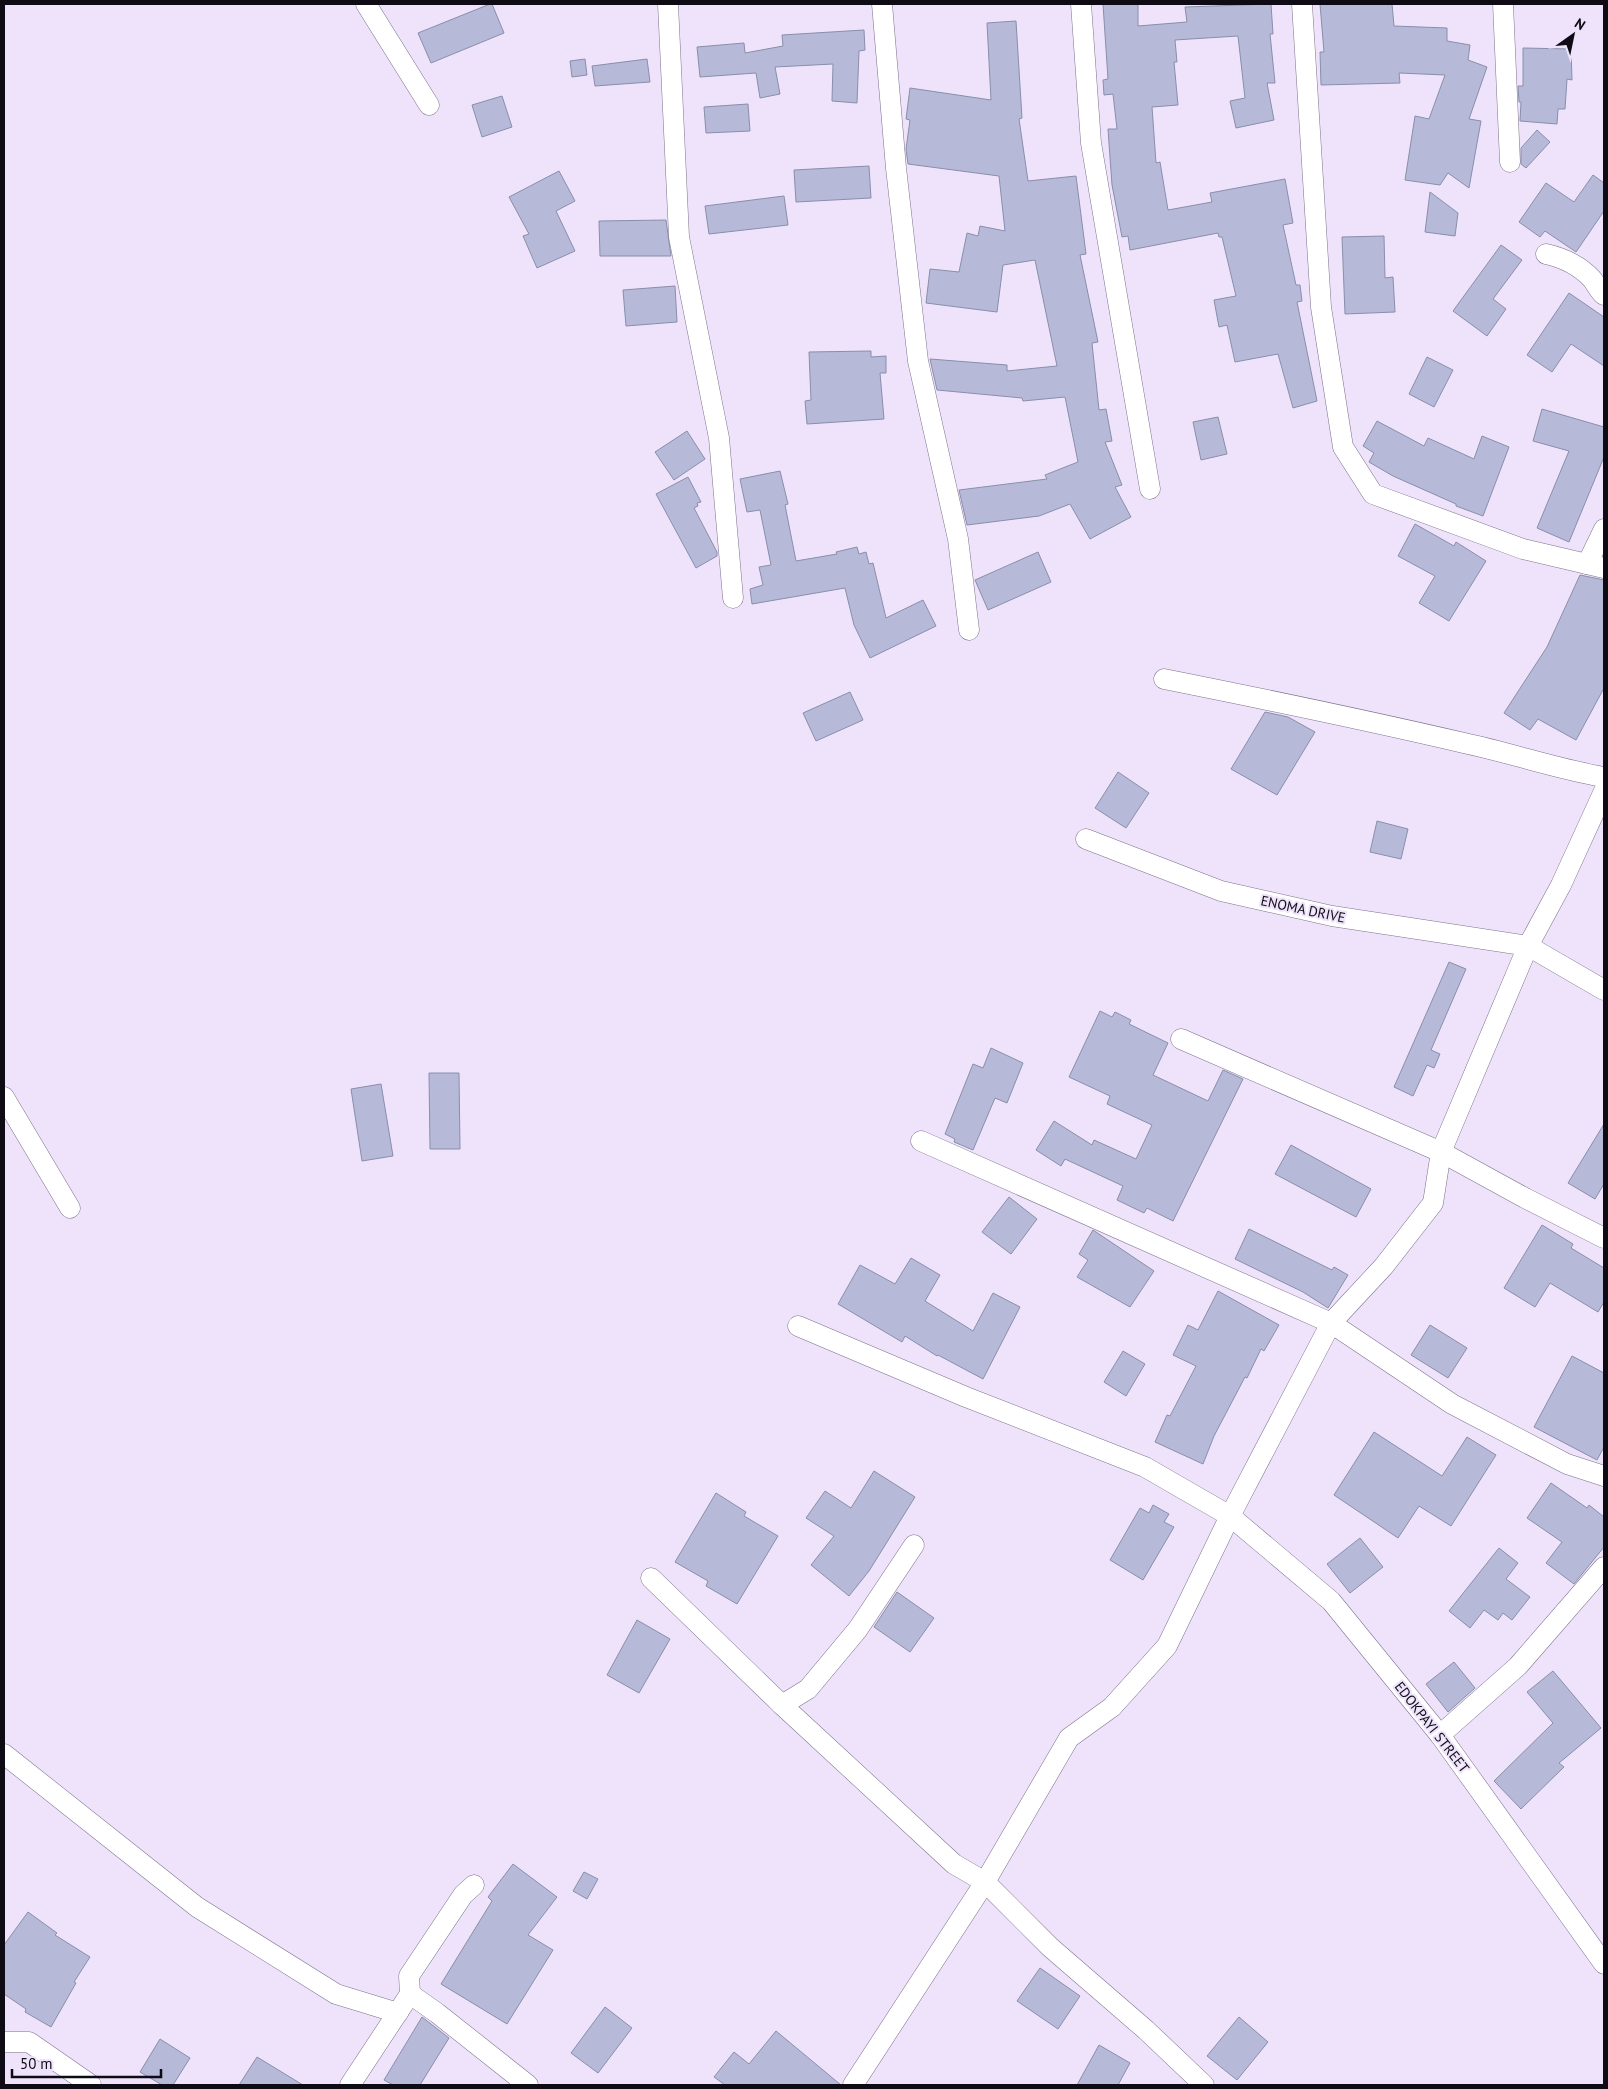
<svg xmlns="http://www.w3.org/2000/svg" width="1608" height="2089" font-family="'PT Sans',sans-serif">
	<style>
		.building { fill: #b6bad8; stroke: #898eaa }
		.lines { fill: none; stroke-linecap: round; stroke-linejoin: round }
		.street-casing { stroke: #7e728c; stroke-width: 21 }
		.street { stroke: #fff; stroke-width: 20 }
		.labels { text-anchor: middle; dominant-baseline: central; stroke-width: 4; stroke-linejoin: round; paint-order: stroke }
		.street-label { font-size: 14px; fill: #0f0b14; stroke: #eee3fb }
	</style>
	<rect width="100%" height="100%" fill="#eee3fb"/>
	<g class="building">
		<path d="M490,4H492L504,33L431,63L418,33Z"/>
		<path d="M1103,4H1138V26L1187,22L1185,7L1271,4L1273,34H1270L1275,83H1267L1274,120L1236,128L1230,101L1245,98L1238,36L1175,40L1177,62H1174L1178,105L1152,107L1156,163L1160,162L1168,210L1212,202L1210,193L1285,179L1293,223L1283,225L1296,285H1300L1302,301L1297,302L1317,401L1293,408L1278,354L1235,362L1227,325L1219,327L1214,300L1236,296L1222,237H1219L1218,233L1130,250L1128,236L1122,237L1112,185L1108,129H1117L1113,94L1104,95L1103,80L1108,79Z"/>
		<path d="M1320,4H1392L1394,26L1447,28V41L1470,45L1468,60L1487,67L1469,119L1481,121L1469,188L1448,173L1440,185L1405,180L1415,116L1429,119L1445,75L1399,73L1400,83L1321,85L1320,52H1324Z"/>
		<path d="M1016,21L1022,118L1019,119L1028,181L1076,176L1086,254L1080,255L1098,342L1092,343L1099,410L1106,409L1112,441L1105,442L1122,485L1115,487L1131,517L1090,539L1070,504L1039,516L967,525L959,490L1047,479L1045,475L1078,462L1065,397L1023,401L1022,398L937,390L930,359L1007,365V371L1057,366L1035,260L1003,265L997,312L926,303L930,269L959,272L967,233L978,236L980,226L1005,231L999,176L908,164L906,149L910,120L906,119L910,88L991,100L987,23Z"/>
		<path d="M864,30L865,50L859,51L857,103L832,101L833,64L775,67L780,94L760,98L756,73L700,77L697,47L744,43L745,53L783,46L782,35Z"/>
		<path d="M1523,48L1571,49L1572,80L1567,79L1565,109H1558L1557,124L1520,121L1521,102H1519L1518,86H1523Z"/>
		<path d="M585,59L587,75L572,77L570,61Z"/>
		<path d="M647,59L650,82L595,86L592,66Z"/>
		<path d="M502,96L512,127L482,137L472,105Z"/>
		<path d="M748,104L750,131L706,133L704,107Z"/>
		<path d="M1537,130L1550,142L1526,168L1521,164V148Z"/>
		<path d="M869,166L871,198L796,202L794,170Z"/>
		<path d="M559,171L575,201L556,211L575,251L537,268L523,236L529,234L509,197Z"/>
		<path d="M1593,175L1604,183V211L1576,252L1545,231L1540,237L1519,222L1546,183L1574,202Z"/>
		<path d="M1430,192L1458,213L1455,236L1425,232Z"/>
		<path d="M784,196L788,225L709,234L705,206Z"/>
		<path d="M666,220L671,256H600L599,221Z"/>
		<path d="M1384,236L1385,278L1393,277L1395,312L1345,314L1342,237Z"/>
		<path d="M1501,245L1522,260L1493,299L1506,309L1487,336L1453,311Z"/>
		<path d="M675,286L677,322L626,326L623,290Z"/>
		<path d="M1569,293L1604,317V366L1571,344L1552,372L1527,355Z"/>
		<path d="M871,351V357L886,356V373H880L884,419L807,424L805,401L811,400L809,352Z"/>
		<path d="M1427,357L1453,370L1434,407L1409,394Z"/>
		<path d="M1542,409L1604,427V457L1569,542L1537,528L1569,451L1533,441Z"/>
		<path d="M1218,417L1227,454L1201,460L1193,422Z"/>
		<path d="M1377,421L1424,446L1428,438L1474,459L1482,436L1509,447L1483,516L1456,506V504L1393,476L1369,462L1374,453L1363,446Z"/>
		<path d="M687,431L705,459L674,480L655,452Z"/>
		<path d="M780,471L788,504L785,505L796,561L837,554L836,552L857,547L859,554L866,552L869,564L873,563L886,618L923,600L936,626L870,658L854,625L845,588L752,604L750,589L763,585L759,567L771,565L760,510L747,512L740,479Z"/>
		<path d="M688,477L701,502L697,503L698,506L694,508L717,552V556L696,568L656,494Z"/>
		<path d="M1415,524L1454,546L1456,542L1486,561L1449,621L1419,603L1435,576L1398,556Z"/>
		<path d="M1038,552L1051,582L988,610L975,580Z"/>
		<path d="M1580,575L1604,580V688L1576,740L1538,719L1530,730L1504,713L1547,647Z"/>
		<path d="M850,692L863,720L816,741L803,713Z"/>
		<path d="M1265,712L1288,717L1315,732L1277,795L1231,769Z"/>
		<path d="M1118,772L1149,793L1126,828L1095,808Z"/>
		<path d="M1377,821L1408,829L1401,859L1370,852Z"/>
		<path d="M1449,962L1466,969L1431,1050L1440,1054L1434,1068L1427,1065L1413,1096L1394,1087Z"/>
		<path d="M1100,1011L1112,1017L1115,1012L1131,1020L1129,1024L1168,1043L1153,1075L1208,1101L1223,1070L1243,1079L1173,1221L1147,1208L1144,1213L1117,1200L1123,1186L1065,1159L1061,1166L1036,1150L1054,1121L1092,1145L1094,1140L1136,1159L1152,1125L1107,1104L1110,1096L1069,1077Z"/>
		<path d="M991,1048L1023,1063L1007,1103L995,1098L973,1150L954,1142L955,1139L945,1134L973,1064L983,1068Z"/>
		<path d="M429,1073H459L460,1149H430Z"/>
		<path d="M381,1084L393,1156L362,1161L351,1089Z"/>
		<path d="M1604,1124V1184L1595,1199L1568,1183Z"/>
		<path d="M1291,1145L1371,1189L1356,1217L1275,1174Z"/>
		<path d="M1009,1197L1037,1219L1011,1254L982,1232Z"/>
		<path d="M1542,1225L1573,1244L1571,1248L1604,1268V1302L1598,1312L1550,1283L1535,1307L1504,1288Z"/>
		<path d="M1249,1229L1332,1270L1334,1267L1348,1275L1328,1308L1303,1292L1235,1259Z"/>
		<path d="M1093,1230L1154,1271L1130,1307L1077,1277L1088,1260L1079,1254Z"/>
		<path d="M911,1258L940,1275L925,1301L973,1331L993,1293L1020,1307L983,1379L938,1355L937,1356L905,1336L902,1342L838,1304L860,1265L895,1284Z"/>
		<path d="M1218,1291L1279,1325L1264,1351L1261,1349L1247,1378L1245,1377L1214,1436L1203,1464L1155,1442L1167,1415L1170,1416L1196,1366L1173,1355L1188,1325L1198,1330Z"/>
		<path d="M1430,1325L1467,1348L1448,1378L1411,1355Z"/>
		<path d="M1123,1351L1145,1364L1126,1396L1104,1382Z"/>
		<path d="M1572,1356L1604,1373V1447L1597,1460L1534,1427Z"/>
		<path d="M1374,1432L1442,1476L1467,1437L1496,1455L1451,1526L1419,1506L1398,1538L1334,1495Z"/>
		<path d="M874,1471L915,1497L869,1571L849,1596L811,1565L834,1536L806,1518L825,1491L851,1508Z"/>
		<path d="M1551,1483L1587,1508L1589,1505L1604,1517V1547L1574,1584L1546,1563L1562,1542L1527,1518Z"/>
		<path d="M716,1493L746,1512L744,1516L778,1536L737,1604L706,1586L708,1581L675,1562Z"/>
		<path d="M1153,1505L1169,1514L1164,1522L1174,1527L1143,1580L1110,1560L1140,1508L1149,1513Z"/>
		<path d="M1360,1538L1383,1567L1350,1593L1327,1564Z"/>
		<path d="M1499,1548L1518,1563L1506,1579L1530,1597L1512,1620L1503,1613L1498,1620L1484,1610L1470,1628L1449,1611Z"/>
		<path d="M897,1592L934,1618L910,1652L874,1627Z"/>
		<path d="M637,1620L670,1639L639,1693L607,1675Z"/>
		<path d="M1454,1662L1475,1688L1448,1712L1426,1684Z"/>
		<path d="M1553,1671L1601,1728L1559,1763L1564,1767L1521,1809L1494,1781L1553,1723L1527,1692Z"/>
		<path d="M513,1864L557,1897L528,1935L553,1950L507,2024L441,1984L492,1901L488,1897Z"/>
		<path d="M584,1872L598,1879L587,1899L573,1891Z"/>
		<path d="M28,1912L57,1933L55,1935L90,1957L74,1982L76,1983L51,2027L25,2012L26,2009L4,1994V1945Z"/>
		<path d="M1040,1968L1080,1996L1058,2029L1017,2001Z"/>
		<path d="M605,2007L632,2028L598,2073L571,2053Z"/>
		<path d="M422,2017L449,2038L420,2085H393L384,2080Z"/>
		<path d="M1239,2017L1268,2042L1237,2080L1207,2056Z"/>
		<path d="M776,2031L841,2085H725L714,2077L734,2052L749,2064Z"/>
		<path d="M160,2039L190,2058L173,2085H162L140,2072Z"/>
		<path d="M1099,2045L1130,2063L1118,2085H1077Z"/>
		<path d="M257,2057L303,2085H239Z"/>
	</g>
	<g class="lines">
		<g class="street-casing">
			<g id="street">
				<path d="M366,4L429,105"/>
				<path d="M668,4L679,237L719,438L733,598"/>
				<path d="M882,4L896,168L918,361L958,539L969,630"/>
				<path d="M1081,4L1091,143L1150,489"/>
				<path d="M1302,4L1321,307L1343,447L1373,494L1523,549L1604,568"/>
				<path d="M1503,4L1510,162"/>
				<path d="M1546,254C1564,258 1579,265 1592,279C1596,284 1599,291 1604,295"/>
				<path d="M1587,564L1604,529"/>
				<path d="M1164,679C1264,699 1365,720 1464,743C1511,753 1557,769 1604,777"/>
				<path d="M1086,839L1221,891L1332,916L1528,946L1604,990"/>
				<path d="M1181,1039L1441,1152L1525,1198L1604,1238"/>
				<path d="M4,1097L70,1208"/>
				<path d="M921,1141L1331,1323L1452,1404L1567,1464L1604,1476"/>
				<path d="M798,1326L966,1397L1145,1467L1230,1516L1331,1601L1440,1735L1604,1964"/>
				<path d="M651,1578L782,1705L954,1864L985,1882L1050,1947L1146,2030L1204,2085"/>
				<path d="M782,1705L808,1689L858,1629L914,1545"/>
				<path d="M1440,1735L1518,1666L1604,1567"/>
				<path d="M4,1754L197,1907L336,1994L398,2013"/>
				<path d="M410,1994L437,2013L528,2085"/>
				<path d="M4,2042H29L91,2085"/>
				<path d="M350,2085L410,1994L409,1976L463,1895L474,1885"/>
				<path d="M853,2085L985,1882L1069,1738L1112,1707L1167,1646L1230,1516L1331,1323L1384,1266L1433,1203L1441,1152L1528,946L1561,885L1604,791"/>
			</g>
		</g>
		<use href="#street" class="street"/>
	</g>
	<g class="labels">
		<g class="street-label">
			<text transform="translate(1303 909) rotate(12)">ENOMA DRIVE</text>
			<text transform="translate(1432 1727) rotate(52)">EDOKPAYI STREET</text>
		</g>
	</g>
	<rect width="1608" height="2089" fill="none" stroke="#0f0b14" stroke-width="10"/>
	<g transform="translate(1573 35) rotate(33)" stroke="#eee3fb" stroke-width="4" paint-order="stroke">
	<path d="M0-4L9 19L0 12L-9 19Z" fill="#0f0b14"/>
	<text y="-8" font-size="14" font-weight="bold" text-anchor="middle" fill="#0f0b14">N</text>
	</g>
	<path d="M12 2069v8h149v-8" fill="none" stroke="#0f0b14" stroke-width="2.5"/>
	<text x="20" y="2069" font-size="15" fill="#0f0b14" stroke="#eee3fb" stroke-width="4" paint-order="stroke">50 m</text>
</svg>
